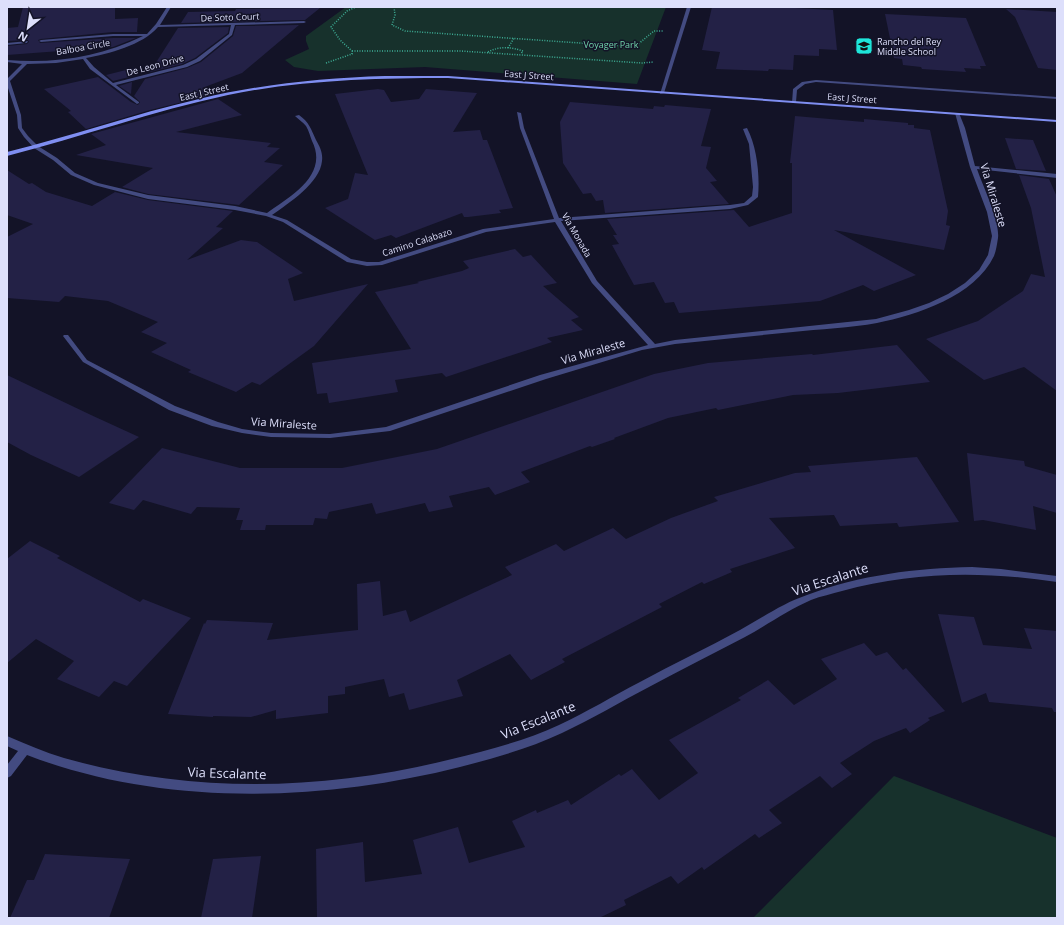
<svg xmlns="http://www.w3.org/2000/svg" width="1064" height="925" font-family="'Open Sans',sans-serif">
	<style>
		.green { fill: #17312c }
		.building { fill: #232146 }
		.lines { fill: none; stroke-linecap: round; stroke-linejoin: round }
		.path { stroke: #3eae96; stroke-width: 1.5; stroke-dasharray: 1 1.5; stroke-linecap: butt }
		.lane { fill: #434b81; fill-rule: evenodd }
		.street { fill: #434b81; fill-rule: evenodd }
		.secondary { fill: #7f8ef1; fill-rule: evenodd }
		.labels { text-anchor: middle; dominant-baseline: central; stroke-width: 3; stroke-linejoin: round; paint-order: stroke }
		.far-street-label { font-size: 9px; fill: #dddffb; stroke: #131327 }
		.far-poi-label { font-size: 9px; fill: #dddffb; stroke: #131327; text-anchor: start }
		.far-park-label { font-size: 9px; fill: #70d4ab; stroke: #131327 }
		.street-label { font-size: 11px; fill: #dddffb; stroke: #131327 }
		.near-street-label { font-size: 13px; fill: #dddffb; stroke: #131327 }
	</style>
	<rect width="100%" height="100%" fill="#131327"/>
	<g class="green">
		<path d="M346,7H666L637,84L425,67L318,71L294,67L285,60L309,49L306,41V36Z"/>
		<path d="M894,776L1057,838V918H753Z"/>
	</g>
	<g class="building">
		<path d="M23,7H115V19L138,18L137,32H113L41,39L38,40L40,43L113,38H136L113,47L7,55V46L27,44L29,42L28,40L7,41V28L18,27Z"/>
		<path d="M712,7H795V8L833,10L837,50L819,49V56L794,55L793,70L769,69L768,71L716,69L720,52L702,50Z"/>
		<path d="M320,8L305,20L181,23L188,12L235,11L236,9Z"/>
		<path d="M1006,9L1057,12V70L1038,68L1015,17Z"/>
		<path d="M885,14L966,18L986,66H980L981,69L964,68L966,72L922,69L921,67L903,65L902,59L894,58Z"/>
		<path d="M299,25L242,73L202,88L211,95L150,110L86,129L68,112L71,111L44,89L98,77L131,102L138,105L140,102L134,96L145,79L187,68L201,62L233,36L236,26Z"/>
		<path d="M229,27L228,33L195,58L182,64L150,72L178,28Z"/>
		<path d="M134,68L133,76L113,81L106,75Z"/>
		<path d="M132,82L131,94L119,86Z"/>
		<path d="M378,89L384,90L391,102L419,99L426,89L477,93L453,132L480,130L483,140H487L513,208L499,210L501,213L468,217H464L462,213L396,238L391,235L375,240L325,208L348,199L355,173L368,175L335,94Z"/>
		<path d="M218,99L242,115L176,132L271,143L267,147L280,148L264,162L283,165L239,205L148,194L122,187L153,168L76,155L106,145L91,134Z"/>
		<path d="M570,102L653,109L654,106L664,107L665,105L711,109L701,146L711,147L706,168L717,181L710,182L729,204L605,213L603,200L596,201L591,193L583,194L563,163L560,122Z"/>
		<path d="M795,116L864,122V119L908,123V125H914V128L930,130L948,211L946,225L950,226L944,250L834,230L916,275L874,291L863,285L820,301L679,313L674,302L665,303L654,282L634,285L612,245L619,244L613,235H617L607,219L734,210L749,227L792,213V163H790Z"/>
		<path d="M1005,138L1033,140L1046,171L1016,169Z"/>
		<path d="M7,170L29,184L32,183L46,192L92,206L115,192L148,200L233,211L216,227L223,228L187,260L241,240L257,242L303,273L288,279L294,301L368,284L314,346L260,385L252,382L236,392L188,372L191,370L151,352L167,343L141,332L158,322L108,301L65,296L59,302L7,298V237L33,224L7,215Z"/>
		<path d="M1019,175L1049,179L1057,197V391L1024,367L984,380L926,339L978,321L1023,291L1031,274L1045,277L1031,208Z"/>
		<path d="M515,249L523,257L531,255L557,283L543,286L579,317L571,320L583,330L547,338L552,342L446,377L442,373L395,380L398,392L329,403L327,393L317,394L312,363L411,349L375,292L419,283L417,282L462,271L469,268L463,261Z"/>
		<path d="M897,345L930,382L838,393L793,395L718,410L716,408L668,418L614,438L615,439L592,447L590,446L521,472L530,482L495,495L489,487L449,496L453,507L429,512L425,503L376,514L372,503L329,512L327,519L315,518L313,525H266L265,530H240L243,520H236L240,508L197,507L191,514L143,500L134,510L109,503L162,448L240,468H342L437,449L654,374L708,363L812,354L813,355Z"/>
		<path d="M7,375L91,415L139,437L79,477L31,455L7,442Z"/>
		<path d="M967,453L1024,461L1025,466L1057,475V513L1033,506L1036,530L983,520L974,521Z"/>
		<path d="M917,457L959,522L899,527L897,523L840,526L834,515L769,518L795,548L730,569L732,572L704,584L702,582L659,604L662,607L562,659L565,662L531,680L510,654L457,680L463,696L409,710L404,693L389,697L384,679L345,687V694L328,696V713L276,719V710L251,717L213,716V717L168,714L204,623L205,624L207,620L273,623L267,640L358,630L357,584L380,581L383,616L406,610L410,622L512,575L505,567L556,544L564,551L613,528L626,539L671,518L718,501L714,497L795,473L811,472L808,466Z"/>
		<path d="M30,541L60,556L57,558L140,602L143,599L191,618L127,686L114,681L99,697L57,679L74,661L36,639L7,663V559Z"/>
		<path d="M938,614L974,617L983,645L1032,649L1024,628L1057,631V712H1054L1052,708L989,702L986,693L962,703Z"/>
		<path d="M864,643L876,656L887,652L903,670L906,668L945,711L928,718L930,720L910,733L906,728L874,741L840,763L852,774L832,788L820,776L769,810L782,823L759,838L755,834L704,870L702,867L678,884L671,876L624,900L626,905L599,918H317L316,849L363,842L365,882L422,874L413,840L458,827L469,863L525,847L512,821L536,810L537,813L568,800L571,805L619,774L621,776L632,769L659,800L698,773L669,740L741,700L738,698L768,680L794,705L837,679L821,659Z"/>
		<path d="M45,854L130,859L109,918H10L27,880H34Z"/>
		<path d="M261,856L252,918H201L213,859Z"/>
	</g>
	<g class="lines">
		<g class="path">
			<path d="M394,7L395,15L392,25L405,31L624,46L637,45L654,31H663"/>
			<path d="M508,48L514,38"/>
			<path d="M352,51H461L642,63L654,62"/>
			<path d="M488,52C499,46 511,47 523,51L521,54"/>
			<path d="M326,63L352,54V51L340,40L331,27L347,11L356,7"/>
		</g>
		<g class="lane">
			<path d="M687,7H691L664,93L660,94Z"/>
			<path d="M816,80L1057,97V99L816,82L805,84L797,90L796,102L792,103L793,89L802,82Z"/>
		</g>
		<g class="street">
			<path d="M167,7H171L160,25L304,21L306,22L304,23L235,25L232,35L200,61L187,67L116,85L139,102V103L137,104L90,69L83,59L56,63L27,64L10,81L21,115L22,128L28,136L38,146L57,158L75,173L98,183L148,195L235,206L267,213C291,196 329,175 312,141C310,136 309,131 306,126C303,122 298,119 295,116L299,115C309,122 311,129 316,140C320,147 323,153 322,161C320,183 289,203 272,215L287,220L351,259L367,262H379L483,229L554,219L520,128L517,112L521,113L524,128L559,218L730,205L744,203L752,196L753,187L749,144L743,129L747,128C757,147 760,175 758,197L748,205L730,209L561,221L597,281L655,344L675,340L876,319L909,310L929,303L948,294L965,283L979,270L988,255L992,236L987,212L970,167L955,113H959L965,128L975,166L1057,174V178L977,169C983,187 1000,220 998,238C997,244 996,251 994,256C975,296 917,315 877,323C851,328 819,329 793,332C753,336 714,340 675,344L642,350L546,379L390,431L330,438L271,437L242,433L212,426L169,410L83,362L63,336L64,335H68L87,360L175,406L218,422L242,429L271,433L330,434L386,427L540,375L648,345L592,283L555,222L486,232L382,265L367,266L347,262L283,222L266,216L235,210L148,199L94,185L71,175L53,160L34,148L24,137L18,128L17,115L7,85V79L22,64L7,62V60C55,64 100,57 143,36H113L41,42L39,41L41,40L113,34H147L156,24ZM231,25L229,34L196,59L183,65L113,83L94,67L86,58C108,54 143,45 158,27Z"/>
			<path d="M28,41L27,43L7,45V43Z"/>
			<path d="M972,567L1001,569L1057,576V582C985,571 913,571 842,591C832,594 821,596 811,600C788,610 767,625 745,637C713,654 680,670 649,687C620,702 592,719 562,733C530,748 495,758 460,767C321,802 162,807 27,755L11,776L7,778V765L18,751L7,746V736C26,744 44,752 64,758C190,794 326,791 452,759C488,750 525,741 559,725C587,712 613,696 640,682C673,664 707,648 740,630C762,618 783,603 807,595C860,575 916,568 972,567Z"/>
		</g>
		<path class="secondary" d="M385,76H448L1057,120V122L448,78C375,78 301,80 228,95C153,111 81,137 7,156V152C72,136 134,114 199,99C261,84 323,78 385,76Z"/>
	</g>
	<defs>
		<g id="school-square" transform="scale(0.9)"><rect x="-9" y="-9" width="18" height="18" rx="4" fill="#1ee6da" stroke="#131327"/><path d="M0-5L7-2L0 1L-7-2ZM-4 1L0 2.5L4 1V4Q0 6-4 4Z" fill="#111"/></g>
	</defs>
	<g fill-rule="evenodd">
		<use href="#school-square" x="864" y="46"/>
	</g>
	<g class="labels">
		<g class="far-street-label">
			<text transform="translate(230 17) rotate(-2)">De Soto Court</text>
			<text transform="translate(83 47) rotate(-10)">Balboa Circle</text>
			<text transform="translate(155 65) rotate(-15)">De Leon Drive</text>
			<text transform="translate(529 75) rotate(4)">East J Street</text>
			<text transform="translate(204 92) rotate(-13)">East J Street</text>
			<text transform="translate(852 98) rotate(4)">East J Street</text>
			<text transform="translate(577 235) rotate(60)">Via Monada</text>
			<text transform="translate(417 242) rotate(-18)">Camino Calabazo</text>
		</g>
		<g class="far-poi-label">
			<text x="877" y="41">Rancho del Rey<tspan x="877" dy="10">Middle School</tspan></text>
		</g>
		<g class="far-park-label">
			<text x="611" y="44">Voyager Park</text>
		</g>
		<g class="street-label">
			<text transform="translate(994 195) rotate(73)">Via Miraleste</text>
			<text transform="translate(593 351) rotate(-16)">Via Miraleste</text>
			<text transform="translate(284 423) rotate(4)">Via Miraleste</text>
		</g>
		<g class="near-street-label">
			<text transform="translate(830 579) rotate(-18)">Via Escalante</text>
			<text transform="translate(538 720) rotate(-22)">Via Escalante</text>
			<text transform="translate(227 773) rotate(2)">Via Escalante</text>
		</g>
	</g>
	<rect width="1064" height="925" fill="none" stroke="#dddffb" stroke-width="16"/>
	<g transform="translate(28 28) rotate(210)" stroke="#131327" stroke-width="3" paint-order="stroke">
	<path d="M0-3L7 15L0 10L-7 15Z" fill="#dddffb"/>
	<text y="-6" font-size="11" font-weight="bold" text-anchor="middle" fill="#dddffb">N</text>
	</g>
</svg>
